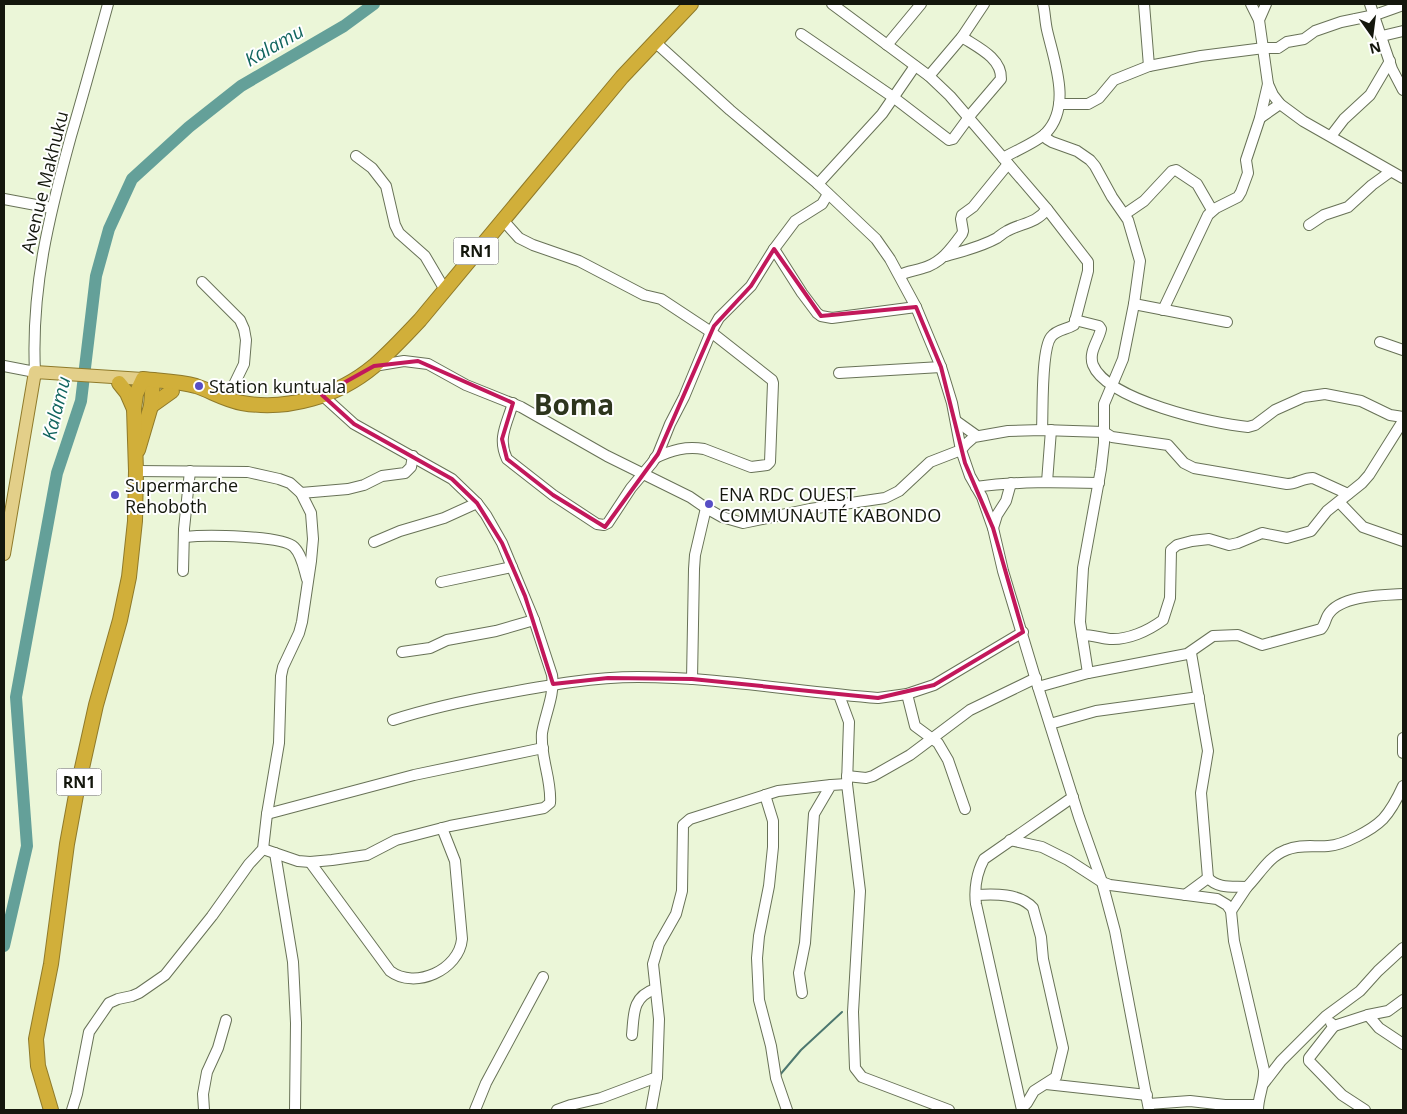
<svg xmlns="http://www.w3.org/2000/svg" width="1407" height="1114" font-family="'Open Sans',sans-serif">
	<style>
		.lines { fill: none; stroke-linecap: round; stroke-linejoin: round }
		.stream { stroke: #4c776f; stroke-width: 2 }
		.river { stroke: #64a099; stroke-width: 12 }
		.minor-casing { stroke: #687257; stroke-width: 12 }
		.major-casing { stroke: #8f7a2a; stroke-width: 14 }
		.highway-casing { stroke: #8f7a2a; stroke-width: 16 }
		.minor { stroke: #fff; stroke-width: 10 }
		.major { stroke: #e3cf89; stroke-width: 12 }
		.highway { stroke: #d1af3a; stroke-width: 14 }
		.marked { fill: none; stroke: #c2185b; stroke-width: 4; stroke-linejoin: round }
		.poi-dot { fill: #574ec5; stroke: #fff; stroke-width: 2 }
		.labels { text-anchor: middle; dominant-baseline: central; stroke-width: 4; stroke-linejoin: round; paint-order: stroke }
		.shield { fill: #fff; stroke: #5a5d56; stroke-width: 1 }
		.shield-label { font-size: 16px; font-weight: bold; fill: #14170d }
		.street-label { font-size: 18px; fill: #14170d; stroke: #fff }
		.poi-label { font-size: 18px; fill: #14170d; stroke: #fff; text-anchor: start }
		.water-label { font-size: 19px; font-style: italic; fill: #11655f; stroke: #fff }
		.town-label { font-size: 28px; font-weight: bold; fill: #2d351d; stroke: #fff }
	</style>
	<rect width="100%" height="100%" fill="#ebf6d8"/>
	<g class="lines">
		<path class="stream" d="M779,1076L801,1050L842,1012"/>
		<path class="river" d="M4,946L27,846L16,697L57,473L81,401L96,276L109,229L132,179L189,127L241,86L344,26L374,4"/>
		<g class="minor-casing">
			<g id="minor">
				<path d="M832,4L929,76L950,96L1047,209L1088,262V271L1074,325C1066,330 1057,329 1051,337C1041,350 1043,411 1042,430"/>
				<path d="M1144,4L1149,66"/>
				<path d="M1251,4L1259,20"/>
				<path d="M1266,4L1259,20L1268,84L1273,95L1280,104L1303,121L1403,178"/>
				<path d="M1370,4L1392,69L1403,90"/>
				<path d="M801,34L893,97L949,140L953,139L972,113L1001,79C1002,58 977,47 962,37"/>
				<path d="M1382,36L1403,31"/>
				<path d="M655,42L730,110L818,184L876,239L890,259L916,307L941,367L952,403L961,450L930,462L899,491L885,498L810,509L743,523L722,517L706,508L695,555L694,569L692,679"/>
				<path d="M887,45L921,4"/>
				<path d="M929,76L962,37L984,4"/>
				<path d="M1059,104H1088L1099,98L1114,80L1149,66L1201,56L1264,48H1278L1287,42L1304,39L1315,31L1341,22L1375,15L1403,5"/>
				<path d="M1260,118L1280,104"/>
				<path d="M1045,134L1047,139L1052,142L1077,151L1090,160L1095,166L1112,197L1128,220L1140,261L1134,304L1123,359L1104,404V443L1101,469L1083,568L1080,622L1088,673"/>
				<path d="M1331,136L1344,119L1370,95L1390,61"/>
				<path d="M356,156L372,168L386,186L395,225L399,233L425,256L445,290"/>
				<path d="M1003,158C1015,151 1037,142 1046,133C1072,106 1054,61 1047,30C1045,21 1045,12 1043,4"/>
				<path d="M818,184L882,114L915,66"/>
				<path d="M4,199L52,208"/>
				<path d="M1125,214L1144,201L1172,171L1176,170L1197,184L1212,210"/>
				<path d="M502,219L519,238L533,245L579,261L644,295L661,299L711,332L772,380L773,383L770,462L767,465L751,467L704,449C686,446 672,450 655,458"/>
				<path d="M1309,225L1324,215L1348,207L1372,185L1390,172"/>
				<path d="M774,249L802,293L817,313L821,316L832,318L916,307"/>
				<path d="M946,256C963,251 981,247 997,238C1000,236 1003,233 1007,231C1021,223 1036,224 1047,209"/>
				<path d="M900,275C908,271 914,271 923,268C941,263 951,249 962,234L963,231L961,219L962,215L973,207L1008,164"/>
				<path d="M202,282L240,320L244,329L246,340L244,364L227,399"/>
				<path d="M1134,304L1227,322"/>
				<path d="M1163,310L1208,215L1216,208L1238,197L1241,192L1248,173L1246,160L1260,118L1268,84"/>
				<path d="M1075,320L1099,326L1101,329C1099,340 1088,352 1093,365C1107,400 1213,424 1248,427L1255,425L1275,410L1304,397L1325,394L1361,401L1390,415L1403,417"/>
				<path d="M1380,342L1403,350"/>
				<path d="M4,366L35,372C31,288 49,216 71,136C84,92 96,48 108,4"/>
				<path d="M374,366L404,361L428,364L466,385L521,407L607,456L690,497L706,508"/>
				<path d="M839,373L941,367"/>
				<path d="M513,403C507,424 497,438 507,459L553,495L597,524L604,525L608,523L631,488L652,463L658,454L670,424L684,397L711,332L719,318L751,286L774,249L795,221L822,204L828,194"/>
				<path d="M956,421L977,436"/>
				<path d="M1047,482L1051,430"/>
				<path d="M976,487C1017,481 1058,482 1099,483"/>
				<path d="M301,493L348,489L364,485L382,476L405,473L411,467L413,456"/>
				<path d="M1339,502L1363,527L1403,541"/>
				<path d="M993,528L997,515L1006,501L1011,483"/>
				<path d="M185,537C204,535 282,535 294,547C302,555 304,569 307,579"/>
				<path d="M374,542L400,531L444,518L477,503"/>
				<path d="M183,571L184,529L190,471"/>
				<path d="M441,582L512,567"/>
				<path d="M1082,635C1092,635 1101,638 1110,639C1128,640 1148,631 1163,620L1170,598L1171,550L1177,545L1192,541L1209,539L1229,545L1238,543L1262,533L1287,538L1311,531L1327,511L1362,483L1369,475L1403,421"/>
				<path d="M402,652L430,648L447,640L496,631L534,620"/>
				<path d="M1191,653L1208,751L1201,793L1208,878"/>
				<path d="M1038,687L1088,673L1187,654L1213,636L1238,635L1262,645L1321,629C1325,625 1325,620 1328,615C1340,595 1383,595 1403,594"/>
				<path d="M907,694L915,726L938,743L948,760L965,809"/>
				<path d="M839,695L849,722L847,784L860,891L853,1012L855,1068L862,1077L949,1110"/>
				<path d="M393,720C430,708 468,700 507,693C550,685 593,677 638,677C719,677 798,692 878,698L907,694L934,685L1023,632"/>
				<path d="M1050,724L1096,711L1199,697"/>
				<path d="M1403,738V753"/>
				<path d="M847,776L866,778L873,776L910,755L970,710L1036,678"/>
				<path d="M765,795L773,821V847L769,886L759,936L757,958L759,1000L771,1046L776,1078L787,1110"/>
				<path d="M267,814L414,775L543,748"/>
				<path d="M1010,840L1042,847L1068,860L1102,882L1110,885L1217,899L1227,905L1231,911L1234,941L1264,1070C1265,1084 1258,1096 1258,1110"/>
				<path d="M263,849L298,861L310,862L332,860L367,855L396,840L450,826L544,808L550,803C552,780 540,757 542,733C545,714 555,695 552,675L534,620L502,543L486,515L477,503L452,479L354,424L322,395"/>
				<path d="M275,853L293,962L296,1023L295,1110"/>
				<path d="M310,862L390,971C415,990 459,970 462,939L455,861L442,828"/>
				<path d="M976,895C994,894 1020,893 1033,908L1041,937L1043,959L1063,1048L1056,1077L1034,1091L1027,1103L1022,1108"/>
				<path d="M1185,895L1208,878C1218,889 1233,886 1247,887C1259,875 1269,856 1286,850C1299,844 1314,847 1328,846C1344,845 1372,830 1383,819C1392,809 1398,797 1403,786"/>
				<path d="M1231,911L1247,887"/>
				<path d="M802,993L799,973L805,943L814,814L831,785L847,784"/>
				<path d="M1368,1015L1388,1011L1403,1000"/>
				<path d="M1331,1023L1334,1026L1368,1015L1379,1028L1403,1044"/>
				<path d="M1334,1026L1309,1058V1061L1342,1095L1365,1110"/>
				<path d="M632,1035C634,1014 632,997 655,989"/>
				<path d="M1264,1083L1281,1061L1326,1016L1360,991L1378,971L1403,948"/>
				<path d="M1046,1084L1147,1095"/>
				<path d="M1149,1104L1190,1101L1225,1105H1258"/>
				<path d="M72,1110L77,1094L89,1032L109,1003L118,999L132,996L139,993L165,975L212,916L249,864L263,849L267,814L279,743L281,676L283,667L299,633L302,622L311,561L313,539L311,513L301,493L290,483L279,479L248,472L136,471"/>
				<path d="M204,1110L203,1094L207,1072L218,1048L226,1020"/>
				<path d="M475,1110L486,1083L543,977"/>
				<path d="M557,1110L571,1105L601,1098L657,1077L659,1019L653,964L659,944L676,914L682,891L683,825L690,819L778,791L831,785"/>
				<path d="M651,1110L657,1077"/>
				<path d="M1022,1110L976,904C974,889 977,872 984,859L1073,797"/>
				<path d="M1149,1110L1115,931L1102,882L1079,817L1038,687L1003,571L993,528L982,497L970,476L961,450L966,444L974,437L1008,431L1042,430L1104,432L1112,437L1168,445L1184,463L1194,468L1287,484C1296,484 1303,478 1313,478L1348,494"/>
			</g>
		</g>
		<g class="major-casing">
			<path id="major" d="M4,554L35,372L143,379"/>
		</g>
		<g class="highway-casing">
			<g id="highway">
				<path d="M119,383L127,393L134,409"/>
				<path d="M151,406L172,391"/>
				<path d="M138,450L151,406L153,380"/>
				<path d="M51,1110L38,1066L36,1039L51,964L67,844L76,795L96,705L120,620L129,577L135,521L136,471L134,409L136,394L143,379C160,381 179,381 196,386C211,391 225,400 242,403C288,411 338,396 374,366C390,352 405,336 420,320L622,77L691,4"/>
			</g>
		</g>
		<use href="#minor" class="minor"/>
		<use href="#major" class="major"/>
		<use href="#highway" class="highway"/>
	</g>
	<path class="marked" d="M774,249L821,316L916,307L941,367L965,463L993,528L1023,632L934,685L878,698L692,679L608,678L553,684L525,596L502,543L477,503L452,479L354,424L322,395L374,366L418,361L513,403L502,439L507,459L553,495L605,527L658,454L714,326L751,286Z"/>
	<g class="poi-dot">
		<circle cx="199" cy="386" r="5"/>
		<circle cx="115" cy="495" r="5"/>
		<circle cx="709" cy="504" r="5"/>
	</g>
	<g class="labels">
		<g class="shield">
			<rect x="453.5" y="237.5" width="45" height="27" rx="4"/>
			<rect x="56.5" y="768.5" width="45" height="27" rx="4"/>
		</g>
		<g class="shield-label">
			<text x="476" y="251">RN1</text>
			<text x="79" y="782">RN1</text>
		</g>
		<g class="street-label">
			<text transform="translate(44 182) rotate(-76)">Avenue Makhuku</text>
		</g>
		<g class="poi-label">
			<text x="209" y="386">Station kuntuala</text>
			<text x="125" y="485">Supermarche<tspan x="125" dy="21">Rehoboth</tspan></text>
			<text x="719" y="494">ENA RDC OUEST<tspan x="719" dy="21">COMMUNAUTÉ KABONDO</tspan></text>
		</g>
		<g class="water-label">
			<text transform="translate(274 45) rotate(-30)">Kalamu</text>
			<text transform="translate(56 408) rotate(-76)">Kalamu</text>
		</g>
		<g class="town-label">
			<text x="574" y="404">Boma</text>
		</g>
	</g>
	<rect width="1407" height="1114" fill="none" stroke="#14170d" stroke-width="10"/>
	<g transform="translate(1372 35) rotate(166)" stroke="#ffffff" stroke-width="4" paint-order="stroke">
	<path d="M0-4L9 19L0 12L-9 19Z" fill="#14170d"/>
	<text y="-8" font-size="14" font-weight="bold" text-anchor="middle" fill="#14170d">N</text>
	</g>
</svg>
